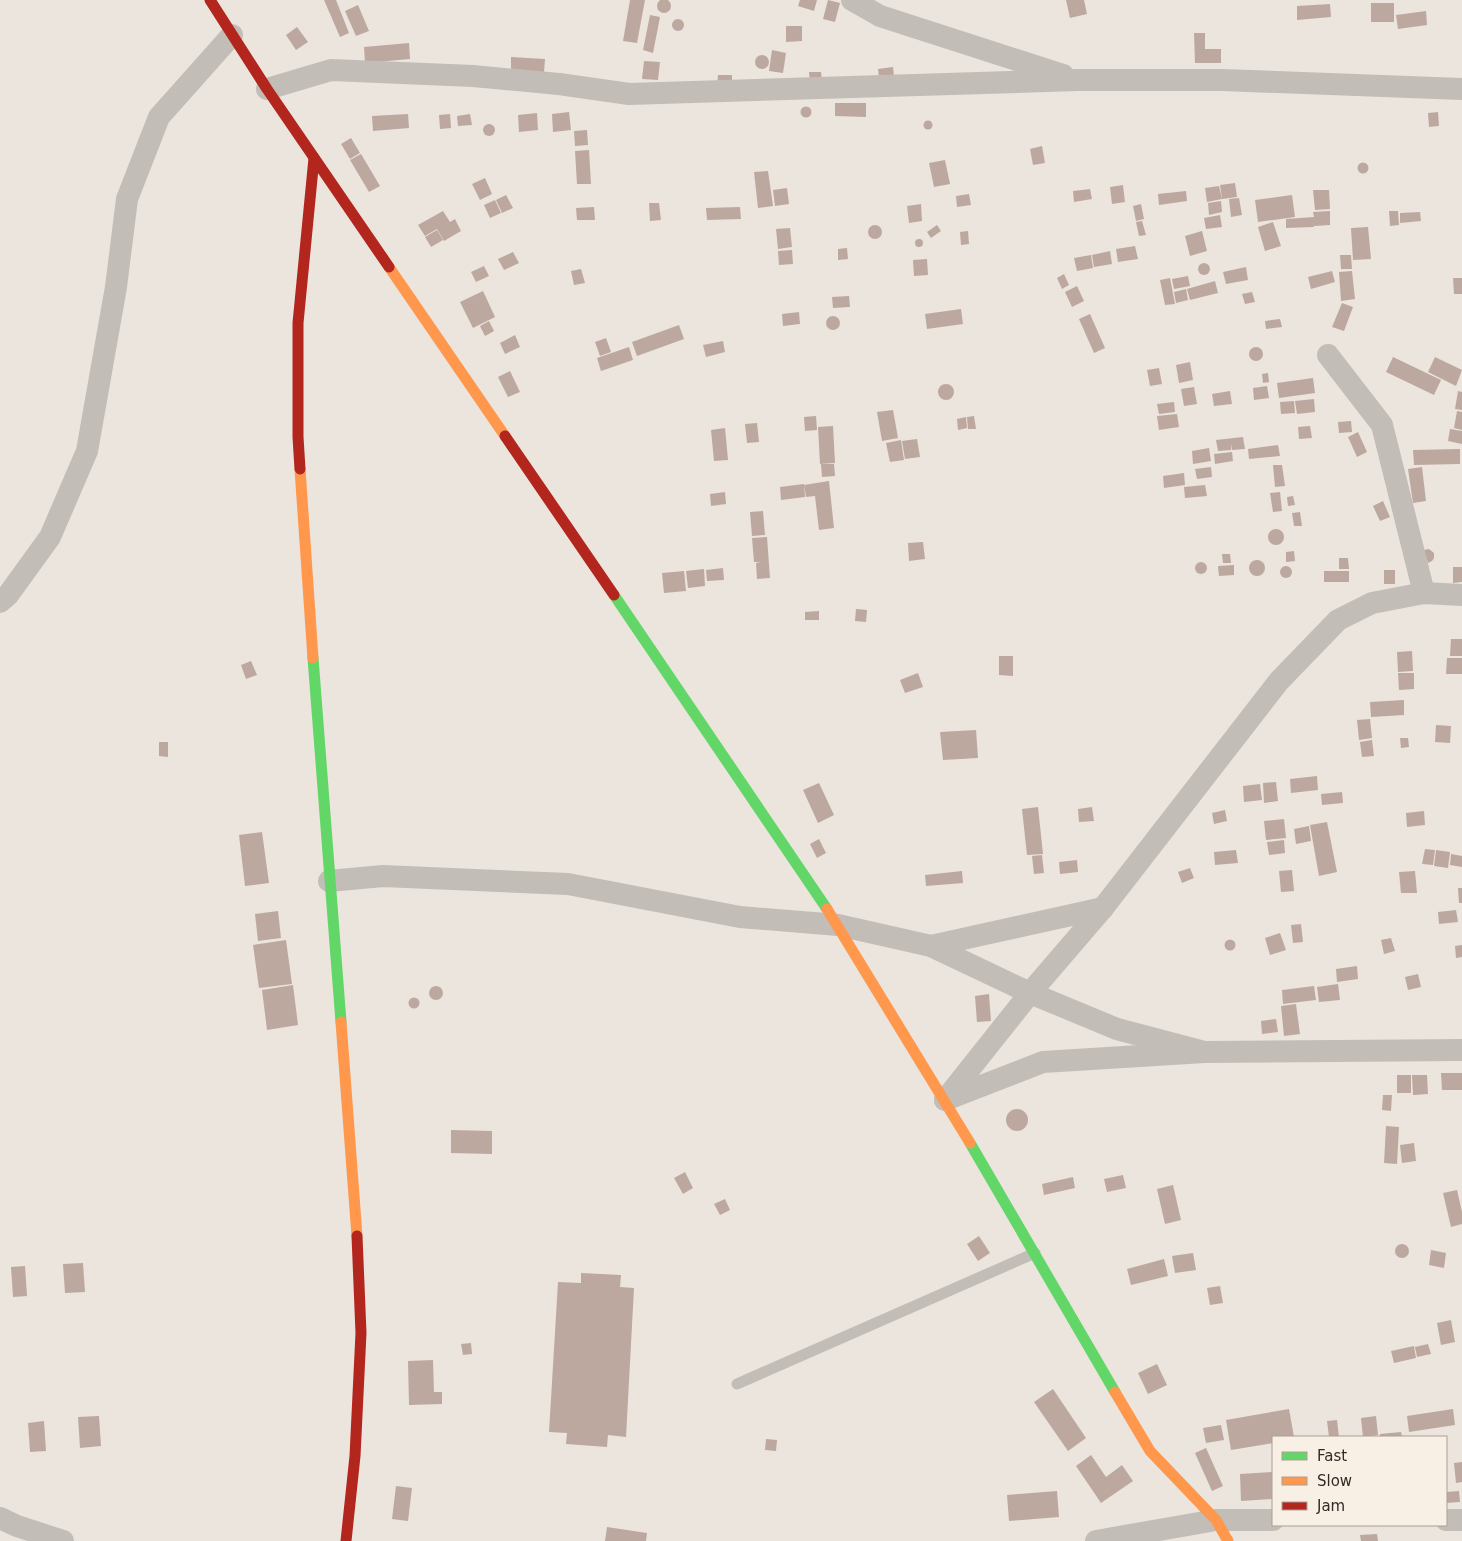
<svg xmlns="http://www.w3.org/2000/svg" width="1462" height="1541" font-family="'DejaVu Sans',sans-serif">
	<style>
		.building { fill: #bda8a0 }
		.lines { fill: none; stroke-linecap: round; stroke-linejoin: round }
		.lane { stroke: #c3bdb8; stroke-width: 11 }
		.street { stroke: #c3bdb8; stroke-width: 22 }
		.fast { stroke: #63d668; stroke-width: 11 }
		.slow { stroke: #ff974d; stroke-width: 11 }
		.jam { stroke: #b3261e; stroke-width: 11 }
	</style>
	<rect width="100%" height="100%" fill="#ebe5de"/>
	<g class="building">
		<circle cx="664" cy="6" r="7"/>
		<path d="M324,0H336L349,33L340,37Z"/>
		<path d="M630,0H645L637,43L623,41Z"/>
		<path d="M800,0H817L814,11L798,6Z"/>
		<path d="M828,0L840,3L835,22L823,19Z"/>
		<path d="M1066,0H1084L1087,14L1070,18Z"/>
		<rect x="1371" y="3" width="23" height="19"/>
		<path d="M1330,4L1331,17L1297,20V6Z"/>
		<path d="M358,5L369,31L356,36L345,11Z"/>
		<path d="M1426,11L1427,25L1398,29L1396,15Z"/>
		<path d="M650,15L660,17L653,53L643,50Z"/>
		<circle cx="678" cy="25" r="6"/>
		<path d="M786,26H802V41L786,42Z"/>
		<path d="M297,27L308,42L296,50L286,35Z"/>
		<path d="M1194,33H1205V49H1221V63H1195Z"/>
		<path d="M409,43L410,59L365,63L364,47Z"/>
		<path d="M772,50L786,53L783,73L769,71Z"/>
		<circle cx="762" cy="62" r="7"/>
		<path d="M511,57L545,59L544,72L511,71Z"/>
		<path d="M644,61L660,62L658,80L642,79Z"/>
		<path d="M893,67L894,76L879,78L878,69Z"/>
		<path d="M809,72H821L822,82L810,83Z"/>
		<path d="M718,75H732V89L717,88Z"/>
		<path d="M835,103H866V117L835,116Z"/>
		<circle cx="806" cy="112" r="5.5"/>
		<path d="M569,112L571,130L553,132L552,114Z"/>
		<path d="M1438,112L1439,126L1429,127L1428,113Z"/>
		<path d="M537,113L538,130L519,132L518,115Z"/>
		<path d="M408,114L409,128L373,131L372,116Z"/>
		<path d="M450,114L451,128L440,129L439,115Z"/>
		<path d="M470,114L472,125L458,126L457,116Z"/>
		<circle cx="928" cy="125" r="4.5"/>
		<circle cx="489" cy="130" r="6"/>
		<path d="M587,130L588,145L575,146L574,131Z"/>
		<path d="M351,138L360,153L350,159L341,144Z"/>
		<path d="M1042,146L1045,163L1033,165L1030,149Z"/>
		<path d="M589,150L591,184H577L575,151Z"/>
		<path d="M361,154L380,186L369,192L350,160Z"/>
		<path d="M945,160L950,184L934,187L929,163Z"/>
		<circle cx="1363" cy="168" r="5.5"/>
		<path d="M768,171L773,206L758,208L754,172Z"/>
		<path d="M485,178L492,194L480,200L472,184Z"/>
		<path d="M1235,183L1237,197L1222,199L1220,185Z"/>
		<path d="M1123,185L1125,202L1112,204L1110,187Z"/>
		<path d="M1219,186L1222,199L1207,202L1205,188Z"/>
		<path d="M787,188L789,204L775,206L773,190Z"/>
		<path d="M1090,189L1092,199L1074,202L1073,191Z"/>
		<path d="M1313,190H1329L1330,209L1315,210Z"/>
		<path d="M1186,191L1187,201L1159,205L1158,194Z"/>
		<path d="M969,194L971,205L957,207L956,196Z"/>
		<path d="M506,195L513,208L502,213L496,200Z"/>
		<path d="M1292,195L1295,217L1258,222L1255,200Z"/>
		<path d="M1239,198L1242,215L1231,217L1229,199Z"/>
		<path d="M495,200L501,213L490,218L484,205Z"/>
		<path d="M1221,201L1222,212L1209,215L1208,203Z"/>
		<path d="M649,203H659L661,220L650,221Z"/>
		<path d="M921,204L922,221L909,223L907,206Z"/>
		<path d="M1141,204L1144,219L1136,221L1133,206Z"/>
		<path d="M594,207L595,220H577L576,208Z"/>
		<path d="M740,207L741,219L707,220L706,208Z"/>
		<path d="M443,211L450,222L455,219L461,231L444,241L437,229L425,236L418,225Z"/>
		<path d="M1330,211V225L1314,226L1313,221L1314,227L1286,228V219L1314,217L1313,212Z"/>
		<path d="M1389,211H1398L1399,225L1390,226Z"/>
		<path d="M1420,212L1421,221L1400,223V213Z"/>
		<path d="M1220,215L1222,227L1206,229L1204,218Z"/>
		<path d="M1142,221L1146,235L1139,236L1136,222Z"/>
		<path d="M1273,222L1281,246L1265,251L1258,227Z"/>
		<path d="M937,225L941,231L931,238L927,232Z"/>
		<circle cx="875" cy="232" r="7"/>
		<path d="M1368,227L1371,259L1353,260L1351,228Z"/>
		<path d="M790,228L792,247L778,249L776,229Z"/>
		<path d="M437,230L443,240L431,247L425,237Z"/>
		<path d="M968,231L969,244L961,245L960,232Z"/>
		<path d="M1202,231L1207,251L1190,256L1185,236Z"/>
		<circle cx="919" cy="243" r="4"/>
		<path d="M1135,246L1138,259L1118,262L1116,249Z"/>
		<path d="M847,248L848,259L838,260V249Z"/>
		<path d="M792,250L793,264L779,265L778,251Z"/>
		<path d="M1110,251L1112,264L1094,267L1092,255Z"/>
		<path d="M513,252L519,263L504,270L498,259Z"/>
		<path d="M1091,255L1093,268L1077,271L1074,258Z"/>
		<path d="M1340,255H1351L1352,269H1341Z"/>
		<path d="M927,259L928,275L914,276L913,260Z"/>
		<circle cx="1204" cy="269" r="6"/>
		<path d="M484,266L489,276L476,282L471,272Z"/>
		<path d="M1246,267L1248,280L1226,284L1223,272Z"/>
		<path d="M581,269L585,283L574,285L571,271Z"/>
		<path d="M1332,271L1335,282L1311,289L1308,277Z"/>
		<path d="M1352,271L1355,299L1341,301L1339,272Z"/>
		<path d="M1064,274L1069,285L1062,289L1057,278Z"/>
		<path d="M1188,276L1190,286L1174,289L1172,279Z"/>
		<path d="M1170,278L1175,304L1165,305L1160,280Z"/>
		<path d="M1453,278H1462V294H1454Z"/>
		<path d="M1215,281L1218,293L1190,300L1187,289Z"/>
		<path d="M1077,286L1084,301L1072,307L1065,292Z"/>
		<path d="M1186,289L1188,300L1176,303L1174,292Z"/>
		<path d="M483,291L495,317L473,328L460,302Z"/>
		<path d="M1252,292L1255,302L1245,304L1242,294Z"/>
		<path d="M849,296L850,307L833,308L832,297Z"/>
		<path d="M1342,303L1353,307L1344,331L1332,327Z"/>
		<path d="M961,309L963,324L927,329L925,314Z"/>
		<path d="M799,312L800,324L783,326L782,314Z"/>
		<path d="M1090,314L1105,348L1094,353L1079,319Z"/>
		<circle cx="833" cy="323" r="7"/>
		<path d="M1280,319L1282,327L1266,329L1265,321Z"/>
		<path d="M489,321L494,331L485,336L480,326Z"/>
		<path d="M679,325L684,339L637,356L632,342Z"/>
		<path d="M515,335L520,347L505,354L500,343Z"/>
		<path d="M606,338L611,352L600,356L595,342Z"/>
		<path d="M723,341L725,352L706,357L703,345Z"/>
		<circle cx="1256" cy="354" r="7"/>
		<path d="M629,347L633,360L601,371L597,358Z"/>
		<path d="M1393,357L1441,380L1434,395L1386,372Z"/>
		<path d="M1435,357L1462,370L1456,386L1428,372Z"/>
		<path d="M1190,362L1193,380L1179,383L1176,365Z"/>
		<path d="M1159,368L1162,384L1150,386L1147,370Z"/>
		<path d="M510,371L520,392L508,397L498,377Z"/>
		<path d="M1268,373L1269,382L1263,383L1262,374Z"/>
		<path d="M1313,378L1315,393L1279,398L1277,383Z"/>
		<circle cx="946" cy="392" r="8"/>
		<path d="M1267,386L1269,398L1254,400L1253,388Z"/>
		<path d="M1194,387L1197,404L1184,406L1181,389Z"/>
		<path d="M1230,391L1232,404L1214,406L1212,394Z"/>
		<path d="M1458,391L1462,392V410L1455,409Z"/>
		<path d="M1314,399L1315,412L1297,414L1295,401Z"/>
		<path d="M1294,401L1295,413L1281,414L1280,402Z"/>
		<path d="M1174,402L1175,412L1159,414L1157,404Z"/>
		<path d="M893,410L898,438L882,441L877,412Z"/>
		<path d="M1457,411L1462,412V430L1454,428Z"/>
		<path d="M1177,414L1179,427L1159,430L1157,416Z"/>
		<path d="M816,416L817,430L805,431L804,417Z"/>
		<path d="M974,416L976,429H968L967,417Z"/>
		<path d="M966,417L967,428L958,430L957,419Z"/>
		<path d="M1351,421L1352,432L1339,433L1338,422Z"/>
		<path d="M757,423L759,442L747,443L745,424Z"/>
		<path d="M833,426L835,463L820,464L818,427Z"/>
		<path d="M1310,426L1312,438L1299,439L1298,427Z"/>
		<path d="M725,428L728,460L714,461L711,430Z"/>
		<path d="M1450,429L1462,431V444L1448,441Z"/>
		<path d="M1358,432L1367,452L1357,457L1348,437Z"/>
		<path d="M1243,437L1245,449L1232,450L1231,444V450L1218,451L1216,440Z"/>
		<path d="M917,439L920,457L905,459L902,441Z"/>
		<path d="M901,440L904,460L890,462L886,443Z"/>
		<path d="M1278,445L1280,456L1249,459L1248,449Z"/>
		<path d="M1209,448L1211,461L1193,464L1192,451Z"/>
		<path d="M1460,449V464L1414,465L1413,450Z"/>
		<path d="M1232,452L1233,461L1215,464L1214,454Z"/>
		<path d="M821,464H834L835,476L822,477Z"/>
		<path d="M1273,465H1282L1285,486L1275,487Z"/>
		<path d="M1211,467L1212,477L1197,479L1195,469Z"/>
		<path d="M1422,467L1426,501L1413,503L1408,469Z"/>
		<path d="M1184,473L1185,485L1164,488L1163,476Z"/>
		<path d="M829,481L834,528L819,530L815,496L806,497L804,485Z"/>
		<path d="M804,484L805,497L781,500L780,487Z"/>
		<path d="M1205,485L1207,496L1185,498L1184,487Z"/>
		<path d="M725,492L726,504L711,506L710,494Z"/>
		<path d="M1280,492L1282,511L1273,512L1270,493Z"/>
		<path d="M1293,496L1295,505L1288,506L1287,497Z"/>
		<path d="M1383,501L1390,517L1380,521L1373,506Z"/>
		<path d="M763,511L765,535L752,536L750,512Z"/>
		<path d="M1300,512L1302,526H1294L1292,513Z"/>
		<circle cx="1276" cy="537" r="8"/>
		<path d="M767,537L770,578L757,579L756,563L761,562H754L752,538Z"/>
		<path d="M923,542L925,559L909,561L908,543Z"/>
		<path d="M1429,549L1434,553V558L1432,561L1428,563L1424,550Z"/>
		<path d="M1294,551L1295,561L1286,562V552Z"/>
		<path d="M1222,554H1230L1231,563H1223Z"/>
		<path d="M1339,558H1348L1349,569H1339Z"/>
		<circle cx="1257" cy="568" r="8"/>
		<circle cx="1201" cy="568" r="6"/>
		<path d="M1234,565V575L1219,576L1218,566Z"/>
		<circle cx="1286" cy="572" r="6"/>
		<path d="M1453,567H1462V582L1453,583Z"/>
		<path d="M723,568L724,580L707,581L706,570Z"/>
		<path d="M704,569L705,586L688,588L686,571Z"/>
		<rect x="1384" y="570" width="11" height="14"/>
		<path d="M684,571L686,591L664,593L662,573Z"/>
		<rect x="1324" y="571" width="25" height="11"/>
		<path d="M856,609L867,610L866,622L855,621Z"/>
		<path d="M819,611V620H805V612Z"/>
		<path d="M1451,639H1462V656H1450Z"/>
		<path d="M1412,651L1413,671L1398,672L1397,652Z"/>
		<path d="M999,656H1013V676L999,675Z"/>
		<path d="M1447,658H1462V674H1446Z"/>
		<path d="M251,661L257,675L246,679L241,665Z"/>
		<path d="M918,673L923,687L905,693L900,680Z"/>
		<path d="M1398,673H1414V689L1399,690Z"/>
		<path d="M1404,700V715L1371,717L1370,702Z"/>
		<path d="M1370,719L1372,738L1359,740L1357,720Z"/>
		<path d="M1436,725L1451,726L1450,743L1435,742Z"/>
		<path d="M976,730L978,758L943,760L940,732Z"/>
		<path d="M1400,738H1408L1409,747L1401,748Z"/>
		<path d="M1372,740L1374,756L1362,757L1360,742Z"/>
		<path d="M159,742H168V757L159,756Z"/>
		<path d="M1317,776L1318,790L1291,793L1290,779Z"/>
		<path d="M1276,782L1278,801L1264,803L1263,783Z"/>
		<path d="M819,783L834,815L818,823L803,790Z"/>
		<path d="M1260,784L1262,800L1244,802L1243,786Z"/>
		<path d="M1342,792L1343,803L1322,805L1321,794Z"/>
		<path d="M1038,807L1043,854L1027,855L1022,809Z"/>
		<path d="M1092,807L1094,821L1079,822L1078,809Z"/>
		<path d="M1225,810L1227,821L1214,824L1212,813Z"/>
		<path d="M1424,811L1425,825L1407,827L1406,813Z"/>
		<path d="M1284,819L1286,838L1266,840L1264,821Z"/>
		<path d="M1327,822L1337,872L1319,876L1310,825Z"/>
		<path d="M1309,826L1311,841L1296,844L1294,829Z"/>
		<path d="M262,832L269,883L245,886L239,835Z"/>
		<path d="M819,839L826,853L817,858L810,844Z"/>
		<path d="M1284,840L1285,853L1269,855L1267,842Z"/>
		<path d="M1425,849L1435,850L1433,865L1422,864Z"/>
		<path d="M1236,850L1238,863L1215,865L1214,852Z"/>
		<path d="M1436,850L1450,852L1448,868L1434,866Z"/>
		<path d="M1451,854L1462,856V867L1450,865Z"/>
		<path d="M1042,855L1044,873L1034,874L1032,856Z"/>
		<path d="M1077,860L1078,872L1060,874L1059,862Z"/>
		<path d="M1190,868L1194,878L1182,883L1178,872Z"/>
		<path d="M1292,870L1294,891L1281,892L1279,871Z"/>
		<path d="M962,871L963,883L926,886L925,875Z"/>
		<path d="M1415,871L1417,893H1401L1399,872Z"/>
		<path d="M1458,888H1462V903H1459Z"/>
		<path d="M1456,910L1458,922L1439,924L1438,912Z"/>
		<path d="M278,911L281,938L258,941L255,914Z"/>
		<path d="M1301,924L1303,942L1293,943L1291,925Z"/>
		<path d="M1280,933L1286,950L1270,955L1265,938Z"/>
		<path d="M1391,938L1395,951L1384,954L1381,940Z"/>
		<circle cx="1230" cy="945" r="5.5"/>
		<path d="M286,940L292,984L259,988L253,945Z"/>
		<path d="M1462,945V957L1456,958L1455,946Z"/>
		<path d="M1357,966L1358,979L1337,982L1336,969Z"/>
		<path d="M1418,974L1421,987L1408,990L1405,977Z"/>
		<path d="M1338,984L1340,1000L1319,1002L1317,987Z"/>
		<path d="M293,985L298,1025L267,1030L262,990Z"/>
		<circle cx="436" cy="993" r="7"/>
		<path d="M1314,986L1316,1000L1283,1004L1282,990Z"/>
		<path d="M989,994L991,1021L977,1022L975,996Z"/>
		<circle cx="414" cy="1003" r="5.5"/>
		<path d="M1296,1004L1300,1034L1284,1036L1281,1006Z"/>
		<path d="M1276,1019L1278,1032L1262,1034L1261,1021Z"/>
		<path d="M1441,1073H1462V1090H1442Z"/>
		<rect x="1397" y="1075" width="14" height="18"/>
		<path d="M1412,1075H1427L1428,1094L1413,1095Z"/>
		<path d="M1383,1095H1392L1391,1111L1382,1110Z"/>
		<circle cx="1017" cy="1120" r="11"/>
		<path d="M1386,1126L1399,1127L1397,1164L1384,1163Z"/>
		<path d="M451,1130L492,1131V1154L451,1153Z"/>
		<path d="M1414,1143L1416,1161L1402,1163L1400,1145Z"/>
		<path d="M685,1172L693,1188L683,1194L674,1178Z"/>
		<path d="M1123,1175L1126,1188L1107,1192L1104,1179Z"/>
		<path d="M1073,1177L1075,1188L1044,1195L1042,1184Z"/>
		<path d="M1173,1185L1181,1220L1165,1224L1157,1189Z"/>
		<path d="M1457,1190L1462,1212V1224L1451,1227L1443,1193Z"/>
		<path d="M725,1199L730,1210L720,1215L714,1204Z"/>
		<path d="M979,1236L990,1253L978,1261L967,1244Z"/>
		<circle cx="1402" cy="1251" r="7"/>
		<path d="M1431,1250L1446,1253L1444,1268L1429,1265Z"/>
		<path d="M1193,1253L1196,1270L1175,1273L1172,1256Z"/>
		<path d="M1164,1259L1168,1276L1131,1285L1127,1269Z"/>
		<path d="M83,1263L85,1292L65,1293L63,1264Z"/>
		<path d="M25,1266L27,1296L13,1297L11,1267Z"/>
		<path d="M581,1273L621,1275L620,1287L634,1288L626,1437L608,1435L607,1447L566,1444L567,1433L549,1432L558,1282L581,1283Z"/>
		<path d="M1220,1286L1223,1303L1210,1305L1207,1288Z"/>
		<path d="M1451,1320L1455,1342L1441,1345L1437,1323Z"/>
		<path d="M471,1343L472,1354L463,1355L461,1344Z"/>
		<path d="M1428,1344L1431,1354L1417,1357L1415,1347Z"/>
		<path d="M1414,1346L1416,1358L1394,1363L1391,1351Z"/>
		<path d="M433,1360L434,1392H442V1404L409,1405L408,1361Z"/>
		<path d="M1157,1364L1167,1385L1148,1394L1138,1373Z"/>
		<path d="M1053,1389L1086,1438L1068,1451L1034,1402Z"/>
		<path d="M1289,1409L1294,1437H1273V1443L1231,1450L1226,1420Z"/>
		<path d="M1453,1409L1455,1425L1409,1432L1407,1416Z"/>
		<path d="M99,1416L101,1446L80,1448L78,1417Z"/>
		<path d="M1376,1416L1378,1435L1363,1437L1361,1418Z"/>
		<path d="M1337,1420L1339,1437H1329L1327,1421Z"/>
		<path d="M44,1421L46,1451L30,1452L28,1423Z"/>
		<path d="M1221,1425L1224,1440L1206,1443L1203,1428Z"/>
		<path d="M1401,1432L1402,1437H1380V1434Z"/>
		<path d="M766,1439L777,1440L776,1451L765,1450Z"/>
		<path d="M1206,1448L1223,1486L1212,1491L1195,1453Z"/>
		<path d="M1091,1455L1106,1477L1122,1465L1133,1481L1101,1503L1076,1466Z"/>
		<path d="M1462,1462V1482L1456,1483L1454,1463Z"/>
		<path d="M1273,1472V1499L1241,1501L1240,1474Z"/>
		<path d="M396,1486L412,1488L408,1521L392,1519Z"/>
		<path d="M1057,1491L1059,1517L1009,1521L1007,1495Z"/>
		<path d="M1459,1491L1460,1502L1446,1503V1492Z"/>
		<path d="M607,1527L647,1533L646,1541H605Z"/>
		<path d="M1377,1534L1378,1541H1361L1360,1535Z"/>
	</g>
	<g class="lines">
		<path class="lane" d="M737,1384L1035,1253"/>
		<g class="street">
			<path d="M852,0L880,16L1063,75"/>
			<path d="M267,89L331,70L473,76L559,84L629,94L1078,80H1222L1462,89"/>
			<path d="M1328,355L1382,425L1424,593"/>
			<path d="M0,602L8,595L50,537L87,451L116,287L127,199L159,117L232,35"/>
			<path d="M329,881L383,876L568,884L740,917L838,925L931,946L1030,993L1117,1029L1204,1052"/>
			<path d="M931,946L1103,908"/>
			<path d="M945,1100L1030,993L1103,908L1279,681L1338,620L1372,603L1424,593L1462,595"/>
			<path d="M945,1100L1043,1062L1204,1052L1462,1050"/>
			<path d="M0,1518L17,1526L63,1541"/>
			<path d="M1446,1520H1462"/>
			<path d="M1096,1541L1216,1520H1273"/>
		</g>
		<g class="fast">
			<path d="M614,595L827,909"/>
			<path d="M313,658L341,1022"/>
			<path d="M970,1143L1115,1392"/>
		</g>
		<g class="slow">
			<path d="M389,267L505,436"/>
			<path d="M300,469L313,658"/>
			<path d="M827,909L970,1143"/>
			<path d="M341,1022L357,1236"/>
			<path d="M1115,1392L1150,1451L1216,1520L1228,1541"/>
		</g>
		<g class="jam">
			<path d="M210,0L267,89L389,267"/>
			<path d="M505,436L614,595"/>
			<path d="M300,469L298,437V323L314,158"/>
			<path d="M346,1541L355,1456L361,1333L357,1236"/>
		</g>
	</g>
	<rect x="1272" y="1436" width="175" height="90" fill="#f8efe5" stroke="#a9a099"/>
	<rect x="1282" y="1452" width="25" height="8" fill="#63d668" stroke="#a9a099"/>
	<text x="1317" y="1461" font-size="15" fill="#332a26">Fast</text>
	<rect x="1282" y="1477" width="25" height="8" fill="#ff974d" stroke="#a9a099"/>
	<text x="1317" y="1486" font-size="15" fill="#332a26">Slow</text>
	<rect x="1282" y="1502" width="25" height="8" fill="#b3261e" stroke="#a9a099"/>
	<text x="1317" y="1511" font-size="15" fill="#332a26">Jam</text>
</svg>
